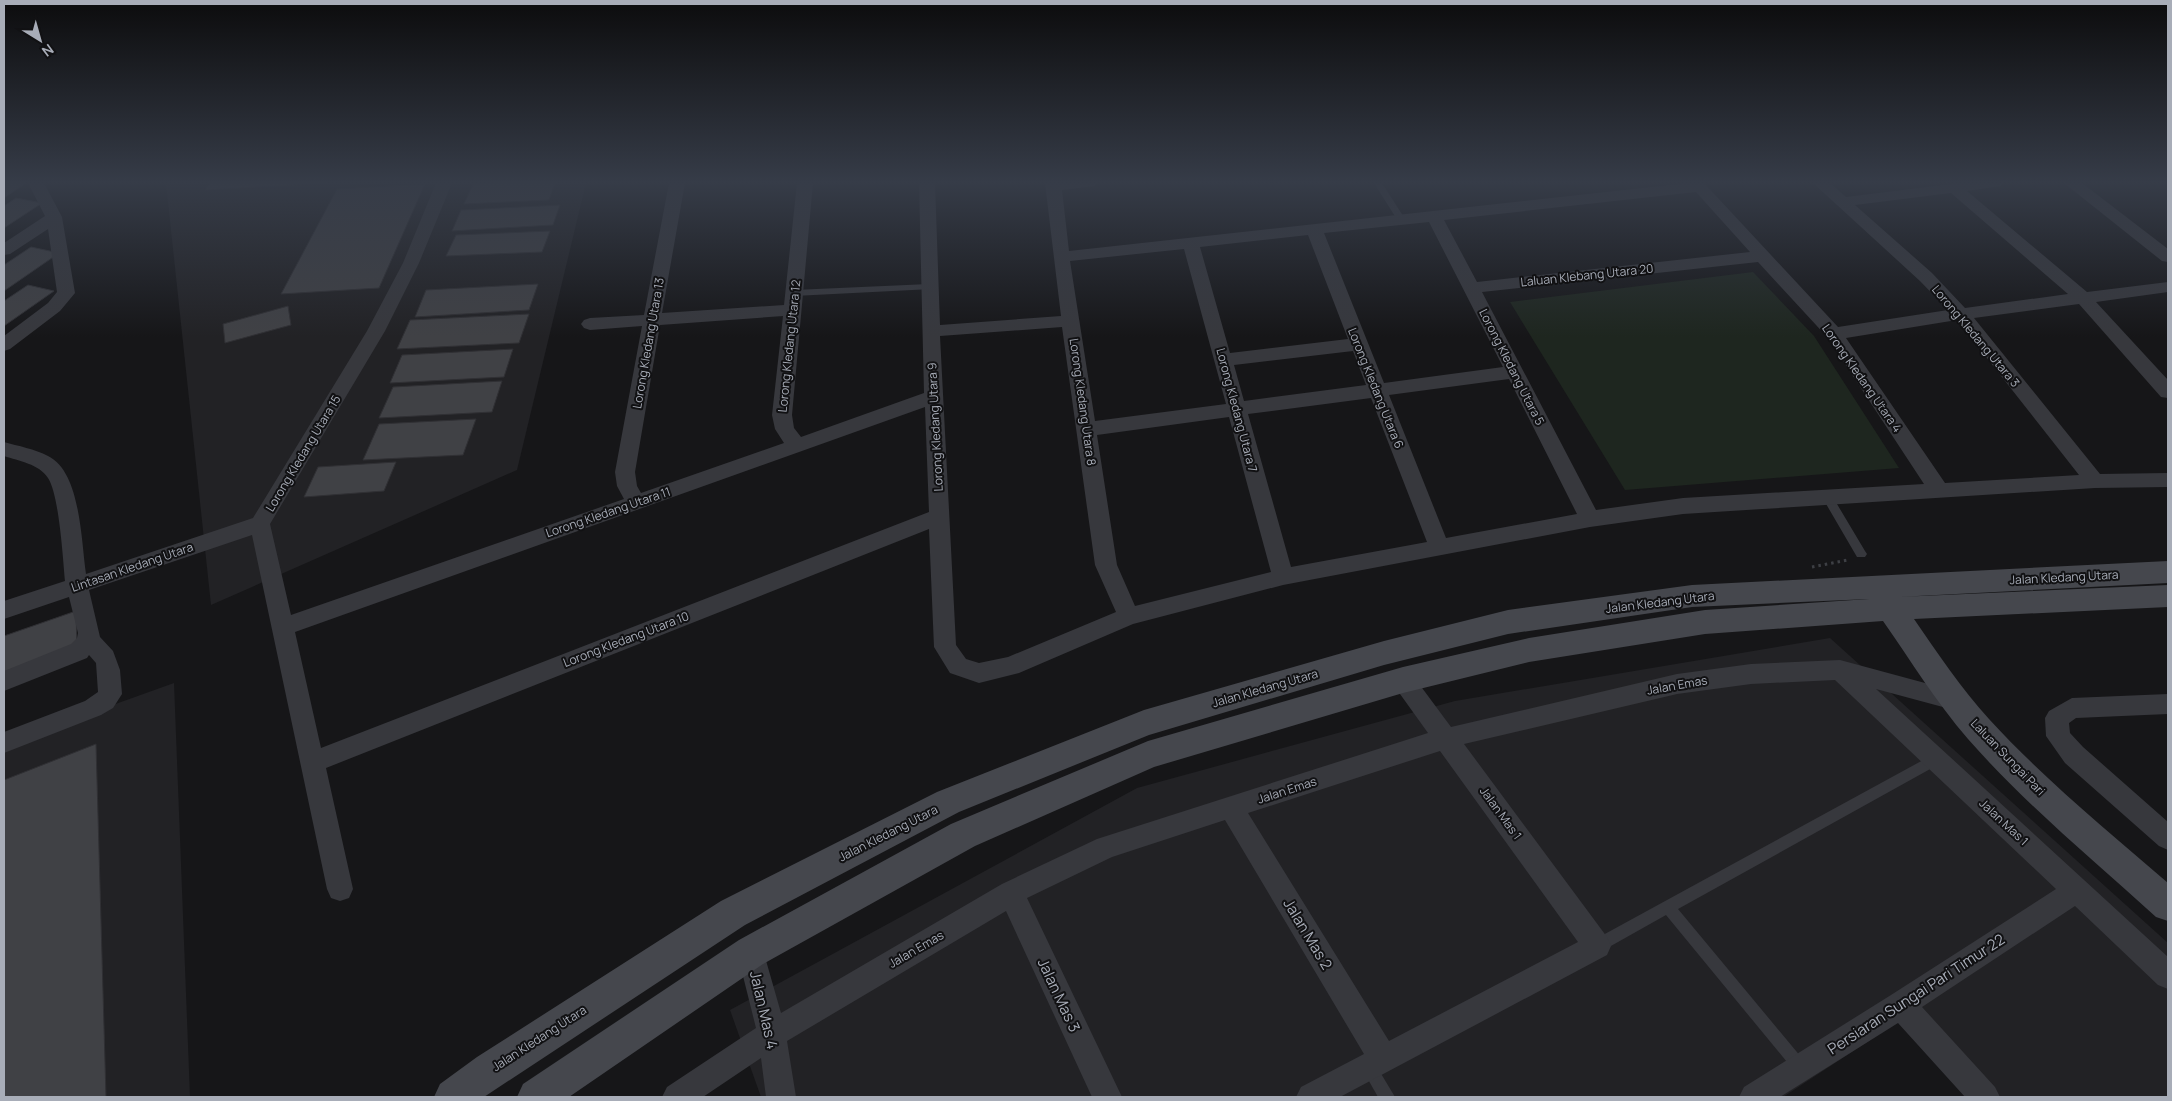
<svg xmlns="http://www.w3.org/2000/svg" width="2172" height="1101" font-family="Manrope,sans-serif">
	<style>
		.built { fill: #222225 }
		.green { fill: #1e261f }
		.building { fill: #404145; stroke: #303034 }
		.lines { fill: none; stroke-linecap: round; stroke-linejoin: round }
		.path { stroke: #3d3f44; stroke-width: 3; stroke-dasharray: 2.5 4; stroke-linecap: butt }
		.lane { fill: #37383d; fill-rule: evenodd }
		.street { fill: #37383d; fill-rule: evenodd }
		.secondary { fill: #45474d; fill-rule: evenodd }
		.labels { text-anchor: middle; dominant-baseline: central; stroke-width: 4; stroke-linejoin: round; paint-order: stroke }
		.street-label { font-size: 12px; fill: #a8adb8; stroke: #111113 }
		.near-street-label { font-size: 15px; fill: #a8adb8; stroke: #111113 }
	</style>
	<rect width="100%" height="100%" fill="#161618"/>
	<g class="built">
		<path d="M166,183H586L517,470L211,605Z"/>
		<path d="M1830,638L2168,943V1097H1982L1907,1016L1783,1097H761L730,1010L1137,788L1455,701Z"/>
		<path d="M174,683L190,1097H4V744Z"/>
	</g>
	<path class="green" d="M1753,272L1814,336L1899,468L1625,490L1510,302Z"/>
	<g class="building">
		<path d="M4,183H26L4,198Z"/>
		<path d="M210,183H326L205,190Z"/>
		<path d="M498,183H555L549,200L464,204L473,184Z"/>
		<path d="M425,184L379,288L281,294L337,189Z"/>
		<path d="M16,198L42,203L4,228V206Z"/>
		<path d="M560,205L553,225L452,231L461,210Z"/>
		<path d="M550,231L542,252L446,256L456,235Z"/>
		<path d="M31,247L59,253L4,291V265Z"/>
		<path d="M538,284L529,310L415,317L426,290Z"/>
		<path d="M28,285L54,291L4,326V301Z"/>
		<path d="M288,306L291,325L225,343L223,324Z"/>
		<path d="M529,314L519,343L397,349L410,320Z"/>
		<path d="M513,349L504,377L390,383L402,355Z"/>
		<path d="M502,381L492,412L379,418L393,387Z"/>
		<path d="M476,419L463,455L363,460L379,424Z"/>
		<path d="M396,462L384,491L304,497L318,467Z"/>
		<path d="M76,611L77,649L4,675V636Z"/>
		<path d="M96,744L106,1097H4V780Z"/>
	</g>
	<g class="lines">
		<path class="path" d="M1812,567L1848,560"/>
		<g class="lane">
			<path d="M1374,183H1382L1405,219L1404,221H1398Z"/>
			<path d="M929,284L934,287L932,289L794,296L789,293L794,290Z"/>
			<path d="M1827,493L1831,494L1865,551L1867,554L1865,557H1857L1822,497Z"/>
			<path d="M1936,753L1941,755L1942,759L1941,763L1678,909L1806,1063L1809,1068L1806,1073L1801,1076L1796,1073L1666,915L1602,951L1597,953L1592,951L1590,946L1592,941Z"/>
			<path d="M1369,1059L1374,1062L1395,1097H1378L1361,1067L1364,1062Z"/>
		</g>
		<g class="street">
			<path d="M28,183H44L62,217L75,293L60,311L10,349L4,351V336L48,303L57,292L48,229L10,254L4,255V243L45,216Z"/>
			<path d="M436,183H452L419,263L385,331L270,524L291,615L624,499L617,486L615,472L642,326L590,330L584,328L581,324L584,320L590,318L644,315L669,183H685L662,313L784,305L797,183H813L792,415L794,428L801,437L924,393L919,183H935L940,325L1061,316L1045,183H1097L1095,186L1062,190L1069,251L1688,183H1704L1838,327L1948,310L1920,281L1813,183H1830L1846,197L1959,183H2003L2001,186L1967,191L2087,292L2168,282V292L2096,302L2168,380V398L2161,397L2079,304L1974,318L2100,474L2168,473V487L2095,488L1683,514L1590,527L1283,585L1133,624L1019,673L979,683L950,673L934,647L929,529L326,768L353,889L349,898L340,901L331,898L327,889L252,535L89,590L100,637L113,651L120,670L122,694L113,708L101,715L4,753V732L85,701L98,692L96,663L89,655L87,658L4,691V671L71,644L77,638L78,633L69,597L4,619V601L65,581C63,559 59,494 48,478C39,464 19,461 4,456V442C18,446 35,449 48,456C81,472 81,541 86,574L253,518L367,331L403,263ZM1696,192L1750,252L1477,282L1444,220ZM1951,193L2068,294L1965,308L1932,273L1855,205ZM1429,222L1503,367L1384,383L1324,233ZM1308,235L1348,339L1230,353L1200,247ZM1184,249L1226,404L1095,421L1070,261ZM1758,262L1828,338L1924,484L1683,498L1596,510L1482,292ZM783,316L772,415L775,429L784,443L641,493L637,486L635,472L660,325ZM1957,320L2079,475L1945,483L1846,338ZM1062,327L1095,565L1116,612L1008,657L979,663L966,659L956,645L940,336ZM1353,351L1366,385L1244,401L1234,365ZM1509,379L1577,514L1446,538L1389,395ZM1371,398L1427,542L1291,567L1248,414ZM925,407L929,512L321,748L295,632ZM1229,417L1271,572L1135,606L1117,565L1097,435Z"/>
			<path d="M2064,183H2082L2168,249V262L2162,261Z"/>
			<path d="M1840,660L1962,693L1966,700L1962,707L1954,710L1876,689L2168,957V989L2158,985L2075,906L1922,1007L1995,1087L2000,1097H1965L1898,1023L1780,1097H1739L1744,1087L1891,995L2056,889L1835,680L1751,684L1677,694L1464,744L1607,937L1611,946L1607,955L1340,1097H1296L1301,1087L1364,1054L1225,820L1112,857L1027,898L1122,1097H1092L1006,911L787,1041L796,1097H766L761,1058L703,1097H662L667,1087L756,1028L737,952L741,943L751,939L761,943L781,1013L1002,884L1097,839L1428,733L1395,687L1391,680L1395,673L1403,670L1411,673L1451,727L1677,674L1751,664ZM1440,751L1578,942L1389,1041L1248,813Z"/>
			<path d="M2168,694V714L2076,718L2069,723L2070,733L2083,747L2168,822V850L2159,846L2065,763L2046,736L2045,718L2049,711L2072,698Z"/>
		</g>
		<path class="secondary" d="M2168,561V583L1898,597L2168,585V607L1914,619C1938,654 1961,688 1989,719C2044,779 2107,830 2168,883V921L2156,917C2092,859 2025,804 1968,739C1936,702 1911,661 1883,621L1705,634L1529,662L1403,693L1154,767L975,846L763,964L569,1097H517L523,1084L739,940L951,824L1148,741L1403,667L1529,638L1705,610L1869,599L1692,607L1508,634L1384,665L1149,735L959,812L745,925L484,1097H434L440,1084L477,1057L721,901L937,792L1144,710L1384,641L1508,610L1692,585Z"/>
	</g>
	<linearGradient id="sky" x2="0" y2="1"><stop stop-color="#0c0c0d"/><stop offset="0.54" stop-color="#363c48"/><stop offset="1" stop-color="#363c48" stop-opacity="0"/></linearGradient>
	<rect width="2172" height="337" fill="url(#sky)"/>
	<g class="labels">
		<g class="street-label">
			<text transform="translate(1587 275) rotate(-6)">Laluan Klebang Utara 20</text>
			<text transform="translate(1976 336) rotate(50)">Lorong Kledang Utara 3</text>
			<text transform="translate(648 343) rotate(-80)">Lorong Kledang Utara 13</text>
			<text transform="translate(789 346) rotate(-84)">Lorong Kledang Utara 12</text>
			<text transform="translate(1512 367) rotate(63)">Lorong Kledang Utara 5</text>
			<text transform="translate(1862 378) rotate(55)">Lorong Kledang Utara 4</text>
			<text transform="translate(1376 388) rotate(68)">Lorong Kledang Utara 6</text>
			<text transform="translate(1083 402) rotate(82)">Lorong Kledang Utara 8</text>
			<text transform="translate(1237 410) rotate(75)">Lorong Kledang Utara 7</text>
			<text transform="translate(935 427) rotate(-93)">Lorong Kledang Utara 9</text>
			<text transform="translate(303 453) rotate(-59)">Lorong Kledang Utara 15</text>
			<text transform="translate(608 512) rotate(-19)">Lorong Kledang Utara 11</text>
			<text transform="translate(132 567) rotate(-19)">Lintasan Kledang Utara</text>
			<text transform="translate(2064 577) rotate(-3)">Jalan Kledang Utara</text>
			<text transform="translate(1660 602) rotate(-7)">Jalan Kledang Utara</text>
			<text transform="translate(626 639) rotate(-21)">Lorong Kledang Utara 10</text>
			<text transform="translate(1677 685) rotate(-10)">Jalan Emas</text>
			<text transform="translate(1265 688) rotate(-16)">Jalan Kledang Utara</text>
			<text transform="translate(2008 757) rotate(46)">Laluan Sungai Pari</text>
			<text transform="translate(1287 790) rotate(-18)">Jalan Emas</text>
			<text transform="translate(1501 813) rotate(54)">Jalan Mas 1</text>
			<text transform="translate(2004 822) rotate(43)">Jalan Mas 1</text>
			<text transform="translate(888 833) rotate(-27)">Jalan Kledang Utara</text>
			<text transform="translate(916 949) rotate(-30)">Jalan Emas</text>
			<text transform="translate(539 1038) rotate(-33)">Jalan Kledang Utara</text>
		</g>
		<g class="near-street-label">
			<text transform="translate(1308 934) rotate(59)">Jalan Mas 2</text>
			<text transform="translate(1916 994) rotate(-33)">Persiaran Sungai Pari Timur 22</text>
			<text transform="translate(1059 995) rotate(65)">Jalan Mas 3</text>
			<text transform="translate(764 1010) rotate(77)">Jalan Mas 4</text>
		</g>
	</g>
	<rect width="2172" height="1101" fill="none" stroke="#a8adb8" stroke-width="10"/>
	<g transform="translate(40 40) rotate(143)" stroke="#111113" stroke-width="4" paint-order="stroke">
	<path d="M0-4L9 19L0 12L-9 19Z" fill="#a8adb8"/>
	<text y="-8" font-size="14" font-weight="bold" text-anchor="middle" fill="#a8adb8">N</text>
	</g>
</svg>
